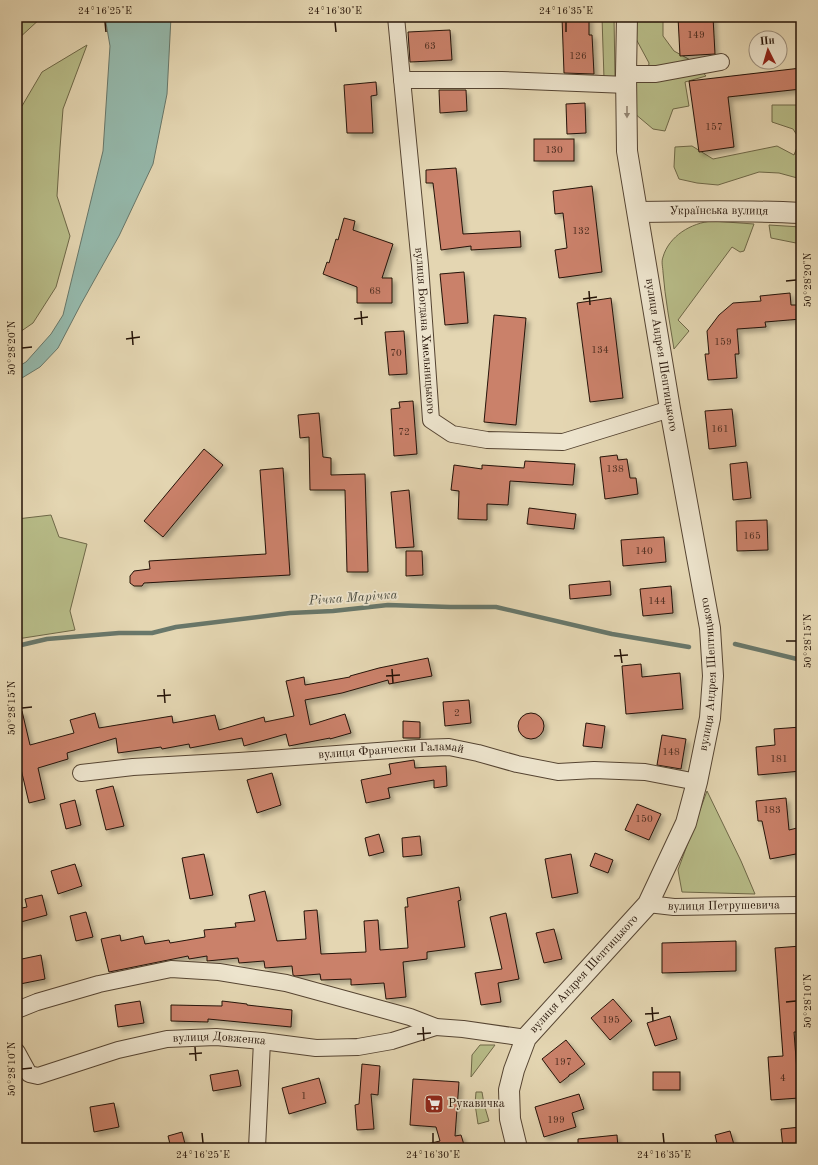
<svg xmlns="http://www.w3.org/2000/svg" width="818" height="1165" font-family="'Old Standard TT',serif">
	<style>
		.green { fill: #b8bd89; stroke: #6e6848 }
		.water { fill: #95b9ac; stroke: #68776a }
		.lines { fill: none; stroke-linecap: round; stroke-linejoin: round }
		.stream { stroke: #68776a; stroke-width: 4.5 }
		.building { fill: #ca816b; stroke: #251307; filter: url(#shadow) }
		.minor-casing { stroke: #554432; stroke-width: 18 }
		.tertiary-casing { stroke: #554432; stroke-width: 22 }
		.minor { stroke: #ede4cd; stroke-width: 16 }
		.tertiary { stroke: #ede4cd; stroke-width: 20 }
		.oneway { fill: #938674 }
		.ticks { fill: none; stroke: #251307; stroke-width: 1.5 }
		.labels { text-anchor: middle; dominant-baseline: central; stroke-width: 3.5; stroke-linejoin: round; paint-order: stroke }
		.number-label { font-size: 10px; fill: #4e2e20 }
		.street-label { font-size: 12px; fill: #251307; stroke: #ede4cd }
		.poi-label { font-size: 12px; fill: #251307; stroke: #ede4cd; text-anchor: start }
		.water-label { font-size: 13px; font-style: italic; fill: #4c4d41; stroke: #ede4cd }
		.neatline { fill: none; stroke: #251307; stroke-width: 1.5 }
		.ticks-label { font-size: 10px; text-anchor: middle; fill: #251307 }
	</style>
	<defs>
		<filter id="shadow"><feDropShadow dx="3.5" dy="3.5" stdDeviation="2" flood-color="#0004"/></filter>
	</defs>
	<rect width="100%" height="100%" fill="#e4d6b2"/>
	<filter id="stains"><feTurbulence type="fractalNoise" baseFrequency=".005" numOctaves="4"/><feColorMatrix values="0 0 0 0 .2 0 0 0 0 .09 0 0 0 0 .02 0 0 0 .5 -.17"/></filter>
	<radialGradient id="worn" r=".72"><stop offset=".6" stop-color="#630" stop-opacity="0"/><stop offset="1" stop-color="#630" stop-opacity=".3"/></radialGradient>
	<g class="green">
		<path d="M17,17H42L17,40Z"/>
		<path d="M602,17H614L615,78L604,79Z"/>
		<path d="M635,17H663V36L674,51L694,62L706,76L685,82L689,106L673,109L665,131L653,129L634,113L633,82L647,78L649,63L635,37Z"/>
		<path d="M87,45L63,109L60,148L57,196L70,236L56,287L33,323L17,334V104L22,106L42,72Z"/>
		<path d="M772,105H801V179L779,173L759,172L718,185L697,183L679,179L674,167L675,147L692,146L713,159L777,146L794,155L800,140L793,129L772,122Z"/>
		<path d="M712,221L754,224L744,251L740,252L732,247L678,320L689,331L674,349C670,324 665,298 663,272C663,268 661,262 663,257C669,236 691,223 712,221Z"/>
		<path d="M769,225L801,227V244L771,238Z"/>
		<path d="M51,515L59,537L87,544L70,611L75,630L17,639V519Z"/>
		<path d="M707,791L741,861L755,894L682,892L678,870Z"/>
		<path d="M480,1045H495L471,1077L472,1055Z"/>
		<path d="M476,1092H482L484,1104L489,1121L478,1124L475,1104Z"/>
	</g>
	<path class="water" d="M105,17H171L167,94L153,164L119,236L81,304L58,348L40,367L17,381V367L26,362L51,334L63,315L103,151L110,46Z"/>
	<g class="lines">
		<g class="stream">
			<path d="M735,644L801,660"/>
			<path d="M17,646L47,639L119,633H152L176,627L290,613L333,611L388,605L450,607H496L612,634L689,647"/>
		</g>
	</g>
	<g class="building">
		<path d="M562,17H589V35H592L594,74L564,73Z"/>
		<path d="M678,17H713L715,54L680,56Z"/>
		<path d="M450,30L452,60L410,62L408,32Z"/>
		<path d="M801,68V89L728,97L734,147L699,152L689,81Z"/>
		<path d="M376,82L377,95L371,96L373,133H347L344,85Z"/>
		<path d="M439,90H466L467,111L440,113Z"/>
		<path d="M585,103L586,133L567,134L566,104Z"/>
		<rect x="534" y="139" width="40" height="22"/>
		<path d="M456,168L463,234L520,231L521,247L471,250V246L441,250L433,183H426V170Z"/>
		<path d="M592,186L602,272L559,278L555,250L567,248L563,213L555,214L553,191Z"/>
		<path d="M344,218L355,221L353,230L393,244L382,278H392V303H357V287L323,274L327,262L329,263L336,239L338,240Z"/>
		<path d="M464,272L468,323L445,325L440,274Z"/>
		<path d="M790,293L791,305H801V319L765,322L766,327L737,329L739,354H735L737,378L708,380L705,354H709L707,331L719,315L733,303L761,301L760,296Z"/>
		<path d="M611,298L623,398L590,402L577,303Z"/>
		<path d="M494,315L526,318L516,425L484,422Z"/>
		<path d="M404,331L407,374L389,375L385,332Z"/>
		<path d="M413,401L417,454L394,456L391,409L400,408L399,402Z"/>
		<path d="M732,409L736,446L709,449L705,411Z"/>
		<path d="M319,413L323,457L331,458V475L365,474L368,572H347L345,490H310L309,437L300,438L298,415Z"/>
		<path d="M204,449L223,465L163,537L144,521Z"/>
		<path d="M617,455L618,460L627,459L630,478H636L638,494L605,499L600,457Z"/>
		<path d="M525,461L575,464L573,485L510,481L508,505L487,504V520L458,519L459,491L451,490L454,465L482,469V465L524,468Z"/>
		<path d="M747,462L751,498L733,500L730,464Z"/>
		<path d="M283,468L290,575L144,583L142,586H134L130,583V576L134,571L150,569L149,561L266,554L260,470Z"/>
		<path d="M409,490L414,547L396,548L391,492Z"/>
		<path d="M529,508L576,514L574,529L527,524Z"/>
		<path d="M767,520L768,550L737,551L736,521Z"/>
		<path d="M664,537L666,562L623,566L621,540Z"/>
		<path d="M406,551H422L423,575L406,576Z"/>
		<path d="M610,581L611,595L570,599L569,585Z"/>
		<path d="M671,586L673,613L643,616L640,589Z"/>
		<path d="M428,658L432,676L389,684L388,680L342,693L305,700L310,725L345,714L351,733L330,739V738L289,746L286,734L244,746L242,738L190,748L189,744L162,749L161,747L118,753L116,738L67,753L68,759L38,768L45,799L29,803L17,752V712L22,711L30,745L74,733L70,720L95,713L99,728L172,716L173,723L215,715L219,730L264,717L265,722L294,716L286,681L304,677L305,685L350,677V676L379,668Z"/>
		<path d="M641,664L642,677L680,673L683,709L626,714L622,666Z"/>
		<path d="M469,700L471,723L445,726L443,702Z"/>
		<circle cx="531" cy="726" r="13"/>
		<path d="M403,721L420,722V738H403Z"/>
		<path d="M586,723L605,726L602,748L583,746Z"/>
		<path d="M801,727V771L758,775L756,747L775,745L774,729Z"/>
		<path d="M662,735L686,739L681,769L657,765Z"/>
		<path d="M414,760L415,768L446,766L447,786L434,788V780L388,788L390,798L366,803L361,780L391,774L389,764Z"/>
		<path d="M272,773L281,805L257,813L247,780Z"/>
		<path d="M113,786L124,826L106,830L96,790Z"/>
		<path d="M786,798L789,830L801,827V853L770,859L762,821H758L756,801Z"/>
		<path d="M75,800L81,825L66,829L60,804Z"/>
		<path d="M637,804L661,814L649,840L625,830Z"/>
		<path d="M379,834L384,852L369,856L365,838Z"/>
		<path d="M420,836L422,855L403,857L402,838Z"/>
		<path d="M595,853L613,860L608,873L590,866Z"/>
		<path d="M204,854L213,895L190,899L182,858Z"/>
		<path d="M571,854L578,893L552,898L545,859Z"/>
		<path d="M75,864L82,886L58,894L51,871Z"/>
		<path d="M459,887L461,900L458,901L465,947L427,952V959L403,962L406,997L386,999L384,983L351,985V979L321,980L320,974L295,976L293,975L292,966L265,968L264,961L239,963L238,958L207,961V956L189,959L188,956L109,972L101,939L120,935L121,941L143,936L145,944L169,940L170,943L205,937L204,930L236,927L235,923L255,921L249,895L265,891L277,941L306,939L304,911L317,910L321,954L366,952L364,921L378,920L380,950L408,948L405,907H408L407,898Z"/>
		<path d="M42,895L47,915L17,923V909L27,907L25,899Z"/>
		<path d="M86,912L93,937L76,941L70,916Z"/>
		<path d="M506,913L519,979L498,983L501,1002L481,1005L475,973L502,969L490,917Z"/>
		<path d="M554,929L562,959L544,963L536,933Z"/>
		<path d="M736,941V971L662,973V943Z"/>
		<path d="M801,946V1032H794L799,1098L771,1100L768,1057L783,1056L775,948Z"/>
		<path d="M41,955L45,979L20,984L17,969V960Z"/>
		<path d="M613,999L632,1021L610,1040L591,1018Z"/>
		<path d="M140,1001L144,1023L118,1027L115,1005Z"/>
		<path d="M222,1001L247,1004V1005L292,1010L291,1027L208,1019V1022L171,1021V1005L222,1006Z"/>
		<path d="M670,1016L677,1039L655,1046L647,1023Z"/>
		<path d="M566,1040L585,1064L573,1073L569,1075V1076L560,1083L542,1059Z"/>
		<path d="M362,1064L380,1066L378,1095L371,1094L374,1129L357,1130L355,1105L359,1104Z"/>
		<path d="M238,1070L241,1086L213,1091L210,1075Z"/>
		<rect x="653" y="1072" width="27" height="18"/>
		<path d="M319,1078L326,1103L289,1114L282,1088Z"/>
		<path d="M413,1079L459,1082L455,1136L461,1135L465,1148H427V1144L440,1141L436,1127L410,1125Z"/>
		<path d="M579,1094L584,1109L572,1113L576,1127L544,1137L535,1107Z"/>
		<path d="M114,1103L119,1127L94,1132L90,1107Z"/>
		<path d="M801,1127V1148H783L781,1129Z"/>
		<path d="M730,1131L735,1148H718L715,1135Z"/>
		<path d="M182,1132L186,1148H171L168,1136Z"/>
		<path d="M617,1135L618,1148H578V1139Z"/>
	</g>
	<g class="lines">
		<g class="minor-casing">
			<g id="minor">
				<path id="s1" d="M396,17L420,265L431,420L452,434L487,440L563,442L670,409"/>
				<path d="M626,74H656L721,62"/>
				<path d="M402,80H502L627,85"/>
				<path id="s2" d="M81,773L133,767L239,761L419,748L449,747L478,753L517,764L558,772L594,770L645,772L697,782"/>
				<path id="s3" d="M648,904L674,907L801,905"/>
				<path d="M17,1010L37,1002L99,984L171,969L219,972L286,983L410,1017L436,1027L463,1029L526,1038"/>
				<path id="s4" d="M17,1052L29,1074L38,1076L118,1050L167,1039L216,1037L262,1041L316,1048L358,1047L392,1041L436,1027"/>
				<path d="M257,1148L262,1041"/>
			</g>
		</g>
		<g class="tertiary-casing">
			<g id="tertiary">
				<path id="s5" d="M638,212C692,211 746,210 801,213"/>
				<path id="s6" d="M517,1148L510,1119L509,1090L514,1070L526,1038L648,904L686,823L697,782L710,718L713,676L710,628L670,409L627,151L626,74L627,17"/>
			</g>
		</g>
		<use href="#minor" class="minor"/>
		<use href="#tertiary" class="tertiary"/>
	</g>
	<defs><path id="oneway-solid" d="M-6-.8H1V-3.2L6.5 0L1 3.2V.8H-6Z"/></defs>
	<use class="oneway" href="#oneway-solid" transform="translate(627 112) rotate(90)"/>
	<path class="ticks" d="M105,22L106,32M335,22L336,32M566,22V32M786,281L796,280M589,291L590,305M583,299L597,297M361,311L362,325M354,319L368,317M132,331L133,345M126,339L140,337M22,348L32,347M786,641H796M620,649L622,663M614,656L628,655M392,669L393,683M386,676L400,675M164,689L165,703M157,696L171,695M22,708L32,707M786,1002L796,1001M652,1007L653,1021M645,1014L659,1013M423,1027L424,1041M417,1034L431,1033M195,1047L196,1061M189,1054L202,1053M22,1069L32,1068M202,1133L203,1143M433,1133V1143M663,1133L664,1143"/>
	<defs>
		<g id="supermarket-square" transform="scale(1)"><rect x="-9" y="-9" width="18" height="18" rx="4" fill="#8f2418" stroke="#ede4cd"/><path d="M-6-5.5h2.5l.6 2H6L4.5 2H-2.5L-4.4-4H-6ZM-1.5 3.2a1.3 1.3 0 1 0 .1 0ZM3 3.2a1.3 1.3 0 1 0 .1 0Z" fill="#fff"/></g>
	</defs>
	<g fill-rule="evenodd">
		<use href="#supermarket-square" x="434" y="1104"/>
	</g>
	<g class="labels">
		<g class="number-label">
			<text x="696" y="35">149</text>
			<text x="430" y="46">63</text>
			<text x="578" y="56">126</text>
			<text x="714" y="127">157</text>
			<text x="554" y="150">130</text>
			<text x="581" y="231">132</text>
			<text x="375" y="291">68</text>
			<text x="723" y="342">159</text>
			<text x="600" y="350">134</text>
			<text x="396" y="353">70</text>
			<text x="720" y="429">161</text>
			<text x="404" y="432">72</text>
			<text x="615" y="469">138</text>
			<text x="752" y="536">165</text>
			<text x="644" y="551">140</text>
			<text x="657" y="601">144</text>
			<text x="457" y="713">2</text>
			<text x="671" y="752">148</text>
			<text x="779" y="759">181</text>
			<text x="772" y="810">183</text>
			<text x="644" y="819">150</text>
			<text x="611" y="1020">195</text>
			<text x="563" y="1062">197</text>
			<text x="783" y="1078">4</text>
			<text x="304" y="1096">1</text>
			<text x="556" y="1120">199</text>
		</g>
		<g class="street-label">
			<text stroke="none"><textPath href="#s5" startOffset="81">Українська вулиця</textPath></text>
			<text stroke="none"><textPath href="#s1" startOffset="315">вулиця Богдана Хмельницького</textPath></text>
			<text transform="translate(661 355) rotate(81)">вулиця Андрея Шептицького</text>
			<text stroke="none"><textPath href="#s6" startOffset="536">вулиця Андрея Шептицького</textPath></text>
			<text stroke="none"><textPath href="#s2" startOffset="311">вулиця Франчески Галамай</textPath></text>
			<text stroke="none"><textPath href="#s3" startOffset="76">вулиця Петрушевича</textPath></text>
			<text stroke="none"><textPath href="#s6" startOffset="200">вулиця Андрея Шептицького</textPath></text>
			<text stroke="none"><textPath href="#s4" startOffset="221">вулиця Довженка</textPath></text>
		</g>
		<g class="poi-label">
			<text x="448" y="1104">Рукавичка</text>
		</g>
		<g class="water-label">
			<text transform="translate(353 598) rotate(-4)">Річка Марічка</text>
		</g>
	</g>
	<rect width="818" height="1165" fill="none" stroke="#e4d6b2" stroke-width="44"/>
	<g transform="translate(768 50) rotate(355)"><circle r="19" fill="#ede4cd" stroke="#9d907e"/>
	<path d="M0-3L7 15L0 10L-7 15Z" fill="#8f2418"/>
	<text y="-6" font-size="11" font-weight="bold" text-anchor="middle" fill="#251307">Пн</text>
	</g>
	<rect x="22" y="22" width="774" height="1121" class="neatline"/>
	<g class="ticks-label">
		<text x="105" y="14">24°16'25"E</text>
		<text x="335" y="14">24°16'30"E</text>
		<text x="566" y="14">24°16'35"E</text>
		<text transform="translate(807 280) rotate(-90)" y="4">50°28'20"N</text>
		<text transform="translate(11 348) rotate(-90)" y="4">50°28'20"N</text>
		<text transform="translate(807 641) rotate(-90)" y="4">50°28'15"N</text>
		<text transform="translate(11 708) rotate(-90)" y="4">50°28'15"N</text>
		<text transform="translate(807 1001) rotate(-90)" y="4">50°28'10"N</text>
		<text transform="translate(11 1069) rotate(-90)" y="4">50°28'10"N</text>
		<text x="203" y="1158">24°16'25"E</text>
		<text x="433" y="1158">24°16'30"E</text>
		<text x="664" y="1158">24°16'35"E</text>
	</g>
	<rect width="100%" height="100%" filter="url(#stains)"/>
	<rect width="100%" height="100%" fill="url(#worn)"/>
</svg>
